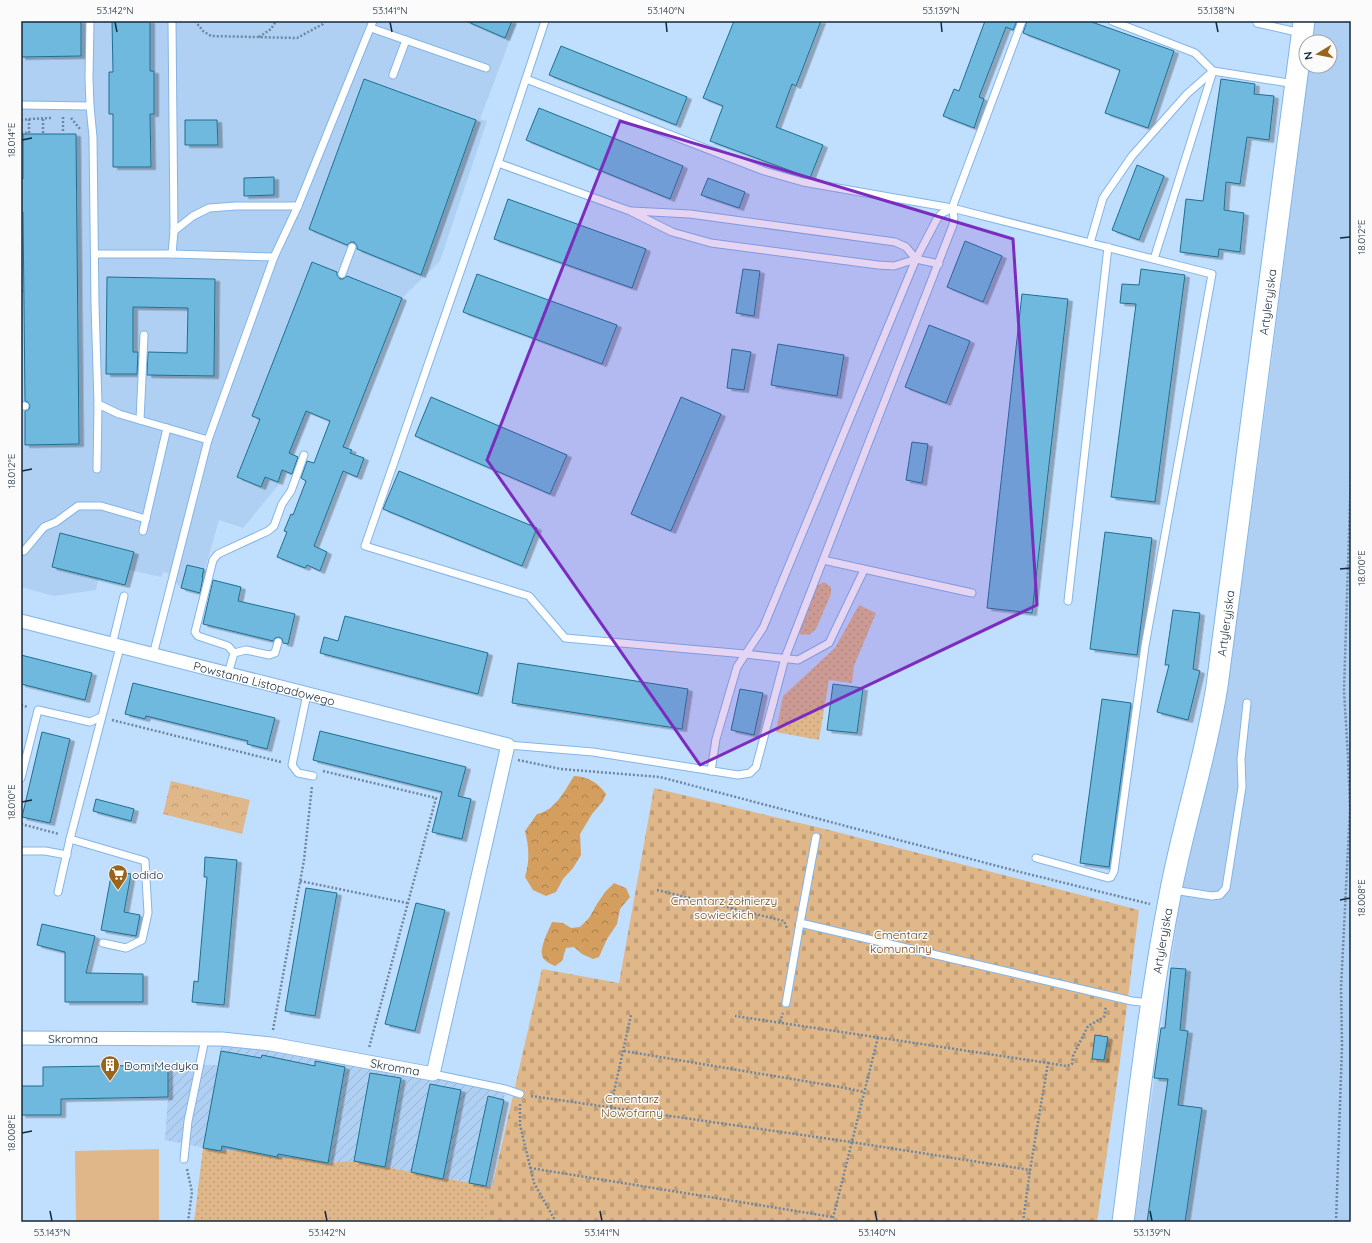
<svg xmlns="http://www.w3.org/2000/svg" width="1372" height="1243" font-family="Quicksand,sans-serif">
	<style>
		.built { fill: #afd0f2 }
		.industrial { fill: url(#industrial-furrows) }
		.grass { fill: url(#grass-dots) }
		.forest { fill: url(#forest-crowns) }
		.cemetery { fill: url(#cemetery-stones) }
		.park { fill: url(#park-crowns) }
		.pitch { fill: #dfb789 }
		.building { fill: #6eb9dd; stroke: #1e6f90; filter: url(#shadow) }
		.lines { fill: none; stroke-linecap: round; stroke-linejoin: round }
		.service-casing { stroke: #83b5e8; stroke-width: 9 }
		.minor-casing { stroke: #83b5e8; stroke-width: 15 }
		.primary-casing { stroke: #83b5e8; stroke-width: 23 }
		.path { stroke: #6e87a0; stroke-width: 2.5; stroke-dasharray: 2 2; stroke-linecap: butt }
		.service { stroke: #fff; stroke-width: 7 }
		.minor { stroke: #fff; stroke-width: 13 }
		.primary { stroke: #fff; stroke-width: 21 }
		.marked { fill: #7b2cbf; fill-opacity: 0.2; stroke: #7b2cbf; stroke-width: 3; stroke-linejoin: round }
		.ticks { fill: none; stroke: #15293c; stroke-width: 1.5 }
		.labels { text-anchor: middle; dominant-baseline: central; stroke-width: 3; stroke-linejoin: round; paint-order: stroke }
		.street-label { font-size: 12px; fill: #15293c; stroke: #fbfbfb }
		.poi-label { font-size: 12px; fill: #15293c; stroke: #fbfbfb; text-anchor: start }
		.park-label { font-size: 12px; fill: #734e1f; stroke: #fbfbfb }
		.neatline { fill: none; stroke: #15293c; stroke-width: 1.5 }
		.ticks-label { font-size: 10px; text-anchor: middle; fill: #15293c }
	</style>
	<defs>
		<pattern id="industrial-furrows" width="10" height="10" patternUnits="userSpaceOnUse"><rect width="10" height="10" fill="#afd0f2"/><path d="M-1 1l2-2M0 10L10 0M9 11l2-2" fill="none" stroke="#96b3d0"/></pattern>
		<pattern id="grass-dots" width="8" height="8" patternUnits="userSpaceOnUse"><rect width="8" height="8" fill="#dfb789"/><path d="M2 2h.1M6 6h.1" fill="none" stroke="#be9d77" stroke-width="1.8" stroke-linecap="round"/></pattern>
		<pattern id="forest-crowns" width="20" height="18" patternUnits="userSpaceOnUse"><rect width="20" height="18" fill="#d39e5e"/><path d="M2 6a3 3 0 1 1 6 0M12 15a3 3 0 1 1 6 0" fill="none" stroke="#aa814f"/></pattern>
		<pattern id="cemetery-stones" width="16" height="16" patternUnits="userSpaceOnUse"><rect width="16" height="16" fill="#dfb789"/><path d="M2 7V4a2 2 0 0 1 4 0v3zM10 15v-3a2 2 0 0 1 4 0v3z" fill="#be9d77"/></pattern>
		<pattern id="park-crowns" width="20" height="18" patternUnits="userSpaceOnUse"><rect width="20" height="18" fill="#dfb789"/><path d="M2 6a3 3 0 1 1 6 0M12 15a3 3 0 1 1 6 0" fill="none" stroke="#be9d77"/></pattern>
		<filter id="shadow"><feDropShadow dx="4.5" dy="2.5" stdDeviation="0" flood-color="#0004"/></filter>
	</defs>
	<rect width="100%" height="100%" fill="#c0defe"/>
	<g class="built">
		<path d="M21,21H517L480,119L487,121L440,261L402,298L350,429L310,413L281,482L243,528L219,520L198,593L181,588L167,573L163,572L161,577L130,570L125,585L99,578L96,590L54,596L21,587Z"/>
		<path d="M1315,21H1351V1222H1134L1179,907L1231,660L1266,405L1309,66H1330V42H1312Z"/>
	</g>
	<path class="industrial" d="M222,1039L505,1089L504,1100L486,1186L354,1161L328,1163L298,1157H277L242,1150L221,1151L165,1140L168,1097V1065H218Z"/>
	<g class="grass">
		<path d="M824,582L831,587V594L816,629L809,635L800,634V630L816,586Z"/>
		<path d="M859,605L876,613L854,666L852,683L829,680L819,740L776,732L783,696L835,648Z"/>
		<path d="M203,1148L221,1151L242,1150L277,1157H298L328,1163L354,1161L486,1186L492,1189L487,1222H194Z"/>
	</g>
	<g class="forest">
		<path d="M574,776C589,777 597,782 606,794L603,801L592,814L580,834L581,855L573,868L563,879L556,892L546,896L533,890L525,877C530,861 529,847 525,831L537,814C555,811 565,790 574,776Z"/>
		<path d="M614,883L626,888L630,897L620,909L617,924L607,939L599,957L593,959L582,954L574,947L566,948L562,961L555,966C551,964 546,962 544,959C537,951 549,930 552,922L563,923L571,928L580,927L589,918L597,904L605,892Z"/>
	</g>
	<path class="cemetery" d="M654,788L829,830L1139,910L1119,1069L1097,1222H487L489,1200L542,969L619,983Z"/>
	<path class="park" d="M171,781L250,800L242,834L163,814Z"/>
	<path class="pitch" d="M159,1149V1222H76L75,1151Z"/>
	<g class="building">
		<path d="M21,21H81V56L21,57Z"/>
		<path d="M112,21H150V71H154V114H150L151,167H113V114H109V72H113Z"/>
		<path d="M466,21H512L505,38Z"/>
		<path d="M734,21H821L796,86L792,84L776,127L823,145L810,178L710,141L723,106L703,98Z"/>
		<path d="M985,21H1017L1013,30L1006,27L979,97L984,99L974,128L943,116L954,89L959,91Z"/>
		<path d="M1027,21H1089L1174,51L1148,128L1105,113L1120,70L1023,33Z"/>
		<path d="M561,46L687,97L676,125L549,75Z"/>
		<path d="M364,79L476,120L421,275L357,249V246L354,242H351L347,245L309,229Z"/>
		<path d="M1221,79L1255,84L1254,94L1274,96L1269,140L1247,137L1240,184L1226,182L1224,210L1244,213L1240,252L1219,249L1218,257L1180,252L1186,199L1203,201Z"/>
		<path d="M539,108L683,166L670,199L526,140Z"/>
		<path d="M185,120H217L218,145H185Z"/>
		<path d="M23,134H76L79,444L25,445V411L29,409L30,406L28,402L25,401L23,212H21V179H23Z"/>
		<path d="M1137,165L1164,176L1139,240L1112,230Z"/>
		<path d="M274,177V195L244,196V178Z"/>
		<path d="M708,178L745,192L739,208L701,195Z"/>
		<path d="M508,199L646,249L632,288L494,239Z"/>
		<path d="M965,241L1002,256L983,302L947,287Z"/>
		<path d="M312,262L337,272V275L340,279H343L347,276L402,298L343,447L352,450L350,453L364,458L357,477L343,471L314,546L327,552L320,571L307,565L305,568L277,557L287,532L284,531L291,514L293,515L306,481L301,478L307,461L314,463L330,421L306,411L289,453L298,457L292,474L282,470L278,482L265,477L261,487L237,477L260,419L252,416Z"/>
		<path d="M743,269L760,271L754,316L736,313Z"/>
		<path d="M1141,269L1185,275L1155,502L1111,497L1136,304L1120,303L1122,284L1139,285Z"/>
		<path d="M477,274L617,325L602,364L463,312Z"/>
		<path d="M107,277L215,279L214,376L147,375L148,352L187,353L188,308L133,307V352H138L137,374H106Z"/>
		<path d="M1022,294L1068,299L1032,613L987,608Z"/>
		<path d="M929,325L970,341L946,403L905,387Z"/>
		<path d="M778,344L844,355L837,396L771,385Z"/>
		<path d="M732,349L751,352L744,390L727,388Z"/>
		<path d="M431,397L567,455L550,494L415,436Z"/>
		<path d="M681,397L721,414L671,531L631,514Z"/>
		<path d="M912,442L928,444L922,483L906,480Z"/>
		<path d="M399,471L537,528L522,566L383,509Z"/>
		<path d="M1105,532L1152,538L1137,655L1090,649Z"/>
		<path d="M60,533L134,552L125,585L52,567Z"/>
		<path d="M187,565L204,569L202,577H203L200,593L181,588Z"/>
		<path d="M213,580L241,587L238,601L295,614L288,644L283,643L282,639L279,637L275,638L273,641L203,624Z"/>
		<path d="M1173,610L1200,613L1193,669L1200,671L1188,720L1157,712L1169,665H1165Z"/>
		<path d="M345,616L488,653L478,694L320,653L324,637L338,641Z"/>
		<path d="M21,655L92,673L85,700L21,684Z"/>
		<path d="M518,663L688,689L682,729L512,703Z"/>
		<path d="M133,683L275,718L267,749L247,744L248,741L146,716L145,719L125,714Z"/>
		<path d="M833,684L863,688L857,733L827,730Z"/>
		<path d="M740,689L763,693L754,735L731,730Z"/>
		<path d="M1102,699L1131,703L1109,867L1080,863Z"/>
		<path d="M320,731L466,767L458,796L471,799L462,839L432,832L442,792L313,760Z"/>
		<path d="M42,732L70,739L50,823L22,817Z"/>
		<path d="M96,799L134,809L131,821L93,811Z"/>
		<path d="M205,857L237,860L224,1005L192,1002L194,981L198,982L207,877H204Z"/>
		<path d="M112,871L131,874L124,912L140,915L136,936L101,930Z"/>
		<path d="M306,888L337,893L315,1016L285,1011Z"/>
		<path d="M416,903L445,910L415,1031L385,1024Z"/>
		<path d="M42,924L95,936L86,973L143,974V1002H65V952L37,945Z"/>
		<path d="M1171,968L1186,969L1180,1030L1188,1031L1178,1105L1202,1108L1185,1222H1147L1168,1079L1154,1078L1161,1028H1165Z"/>
		<path d="M1095,1035L1108,1037L1104,1060L1092,1059Z"/>
		<path d="M221,1051L261,1058L262,1055L315,1066V1061L345,1067L328,1163L278,1154L277,1157L222,1146L221,1151L203,1148Z"/>
		<path d="M168,1065V1097L61,1099V1115H21V1086H43V1067Z"/>
		<path d="M370,1073L401,1078L385,1167L354,1161Z"/>
		<path d="M430,1084L461,1090L443,1179L411,1172Z"/>
		<path d="M488,1096L504,1100L486,1186L469,1183Z"/>
	</g>
	<g class="lines">
		<g class="service-casing">
			<g id="service">
				<path d="M545,21L498,163L365,546L529,596L565,638L745,654L798,660L829,643L864,570"/>
				<path d="M1112,21L1195,53L1213,71L1154,259"/>
				<path d="M1258,21L1257,23L1301,33"/>
				<path d="M371,28L486,68"/>
				<path d="M393,75L406,40"/>
				<path d="M526,79L764,171L803,182L952,208L1212,274L1145,646L1114,871L1111,877L1108,878L1036,858"/>
				<path d="M21,105L90,106L89,78L90,21"/>
				<path d="M90,106L93,137L95,304L98,404"/>
				<path d="M498,163L630,211L672,232L711,243L878,265L894,266L916,259L939,264"/>
				<path d="M632,211L690,214L895,242L906,247L916,259"/>
				<path d="M174,231L193,216L209,208L236,206H298"/>
				<path d="M1090,243L1103,198L1132,156L1187,94L1213,71L1295,84"/>
				<path d="M95,254H172L174,231L172,21"/>
				<path d="M172,254L274,257"/>
				<path d="M342,274L352,247"/>
				<path d="M21,406H25"/>
				<path d="M140,420L144,335"/>
				<path d="M97,469L98,404L119,414L208,440"/>
				<path d="M143,531L167,428"/>
				<path d="M21,550L24,551L44,527L56,522L78,506H101L146,519"/>
				<path d="M823,560L972,593"/>
				<path d="M1068,601L1108,247"/>
				<path d="M112,645L124,596"/>
				<path d="M234,653L246,650L269,655L275,653L278,642"/>
				<path d="M153,655L208,440L274,257L298,206L373,21"/>
				<path d="M228,674L234,653L228,646L198,636L195,632L213,560L218,554L268,531L274,526L282,504L291,491L304,455"/>
				<path d="M307,694L292,765L298,773L313,776"/>
				<path d="M508,745L593,752L738,775L750,773L756,767L785,658L953,225L954,217L952,208L1022,21"/>
				<path d="M711,771L716,739L737,667L763,628L916,259L937,219L941,214L952,208"/>
				<path d="M21,778L38,710L90,722L101,717"/>
				<path d="M816,837L800,923L1132,1001L1149,1003"/>
				<path d="M70,839L145,861L148,913L142,940L126,948L103,943"/>
				<path d="M21,851H45L67,855"/>
				<path d="M1173,890L1212,896L1220,895L1226,888L1242,787L1241,759L1247,703"/>
				<path d="M58,892L70,839L120,647"/>
				<path d="M786,1003L800,923"/>
				<path d="M433,1074L505,1089L520,1094"/>
				<path d="M184,1159L188,1121L205,1039"/>
			</g>
		</g>
		<g class="minor-casing">
			<g id="minor">
				<path id="s1" d="M21,621L508,745L433,1074L271,1044L222,1039L21,1038"/>
			</g>
		</g>
		<g class="primary-casing">
			<g id="primary">
				<path id="s2" d="M1123,1222C1137,1113 1149,1003 1170,895C1183,825 1206,757 1217,686L1304,21"/>
			</g>
		</g>
		<g class="path">
			<path d="M195,21L203,31L211,36L297,38L323,24L325,21"/>
			<path d="M259,37L271,29L276,21"/>
			<path d="M63,117V133"/>
			<path d="M71,118L80,129"/>
			<path d="M29,119L51,118"/>
			<path d="M43,119V133"/>
			<path d="M21,120L29,119V133H21"/>
			<path d="M21,291H24"/>
			<path d="M21,705L28,707"/>
			<path d="M112,720L281,762"/>
			<path d="M518,760L561,769L660,777L1020,872L1150,904"/>
			<path d="M323,771L436,798L369,1048"/>
			<path d="M21,824L59,834"/>
			<path d="M300,881L407,903"/>
			<path d="M657,890L784,921L787,928"/>
			<path d="M780,1022L783,1013"/>
			<path d="M273,1030L304,860L312,786"/>
			<path d="M624,1051L840,1087L864,1092"/>
			<path d="M1048,1063L1066,1066L1072,1064L1073,1056L1088,1026L1104,1017L1106,1006"/>
			<path d="M531,1096L851,1142L1030,1170L1048,1063L735,1016"/>
			<path d="M520,1104V1125L534,1183L556,1222"/>
			<path d="M611,1107L615,1087L631,1015"/>
			<path d="M530,1168L833,1217"/>
			<path d="M187,1169L192,1192L188,1222"/>
			<path d="M832,1222L878,1037"/>
			<path d="M1023,1222L1030,1170"/>
			<path d="M1336,1222L1342,1046L1341,988L1350,809L1348,756L1344,691L1351,472"/>
		</g>
		<use href="#service" class="service"/>
		<use href="#minor" class="minor"/>
		<use href="#primary" class="primary"/>
	</g>
	<path class="marked" d="M620,121L1013,239L1037,605L700,765L487,460Z"/>
	<path class="ticks" d="M115,22L117,32M390,22L392,32M666,22L667,32M941,22L942,32M1216,22L1218,32M22,140L32,138M1340,238L1350,237M22,471L32,469M1340,569L1350,568M22,802L32,800M1340,900L1350,898M22,1133L32,1131M50,1211L52,1221M325,1211L327,1221M600,1211L602,1221M875,1211L877,1221M1150,1211L1152,1221"/>
	<defs>
		<g id="supermarket-pin" transform="scale(1)"><path d="M0 17L-7.5 6A9.5 9.5 0 1 1 7.5 6Z" fill="#99641b" stroke="#fbfbfb"/><path d="M-6-5.5h2.5l.6 2H6L4.5 2H-2.5L-4.4-4H-6ZM-1.5 3.2a1.3 1.3 0 1 0 .1 0ZM3 3.2a1.3 1.3 0 1 0 .1 0Z" fill="#fff"/></g>
		<g id="building-pin" transform="scale(1)"><path d="M0 17L-7.5 6A9.5 9.5 0 1 1 7.5 6Z" fill="#99641b" stroke="#fbfbfb"/><path d="M-4-6H4V6H1V3H-1V6H-4ZM-2.5-4.3h1.7v1.8h-1.7ZM.8-4.3h1.7v1.8H.8ZM-2.5-1h1.7V.8h-1.7ZM.8-1h1.7V.8H.8Z" fill="#fff"/></g>
	</defs>
	<g fill-rule="evenodd">
		<use href="#supermarket-pin" x="118" y="874"/>
		<use href="#building-pin" x="110" y="1065"/>
	</g>
	<g class="labels">
		<g class="street-label">
			<text stroke="none"><textPath href="#s2" startOffset="932">Artyleryjska</textPath></text>
			<text stroke="none"><textPath href="#s2" startOffset="608">Artyleryjska</textPath></text>
			<text stroke="none"><textPath href="#s1" startOffset="251">Powstania Listopadowego</textPath></text>
			<text stroke="none"><textPath href="#s2" startOffset="284">Artyleryjska</textPath></text>
			<text x="73" y="1038">Skromna</text>
			<text transform="translate(395 1067) rotate(10)">Skromna</text>
		</g>
		<g class="poi-label">
			<text x="132" y="874">odido</text>
			<text x="124" y="1065">Dom Medyka</text>
		</g>
		<g class="park-label">
			<text x="724" y="900">Cmentarz żołnierzy<tspan x="724" dy="14">sowieckich</tspan></text>
			<text x="901" y="934">Cmentarz<tspan x="901" dy="14">komunalny</tspan></text>
			<text x="632" y="1098">Cmentarz<tspan x="632" dy="14">Nowofarny</tspan></text>
		</g>
	</g>
	<rect width="1372" height="1243" fill="none" stroke="#fbfbfb" stroke-width="44"/>
	<g transform="translate(1318 54) rotate(260)"><circle r="19" fill="#fbfbfb" stroke="#9fa7af"/>
	<path d="M0-3L7 15L0 10L-7 15Z" fill="#99641b"/>
	<text y="-6" font-size="11" font-weight="bold" text-anchor="middle" fill="#15293c">N</text>
	</g>
	<rect x="22" y="22" width="1328" height="1199" class="neatline"/>
	<g class="ticks-label">
		<text x="115" y="14">53.142°N</text>
		<text x="390" y="14">53.141°N</text>
		<text x="666" y="14">53.140°N</text>
		<text x="941" y="14">53.139°N</text>
		<text x="1216" y="14">53.138°N</text>
		<text transform="translate(11 140) rotate(-90)" y="4">18.014°E</text>
		<text transform="translate(1361 237) rotate(-90)" y="4">18.012°E</text>
		<text transform="translate(11 471) rotate(-90)" y="4">18.012°E</text>
		<text transform="translate(1361 568) rotate(-90)" y="4">18.010°E</text>
		<text transform="translate(11 802) rotate(-90)" y="4">18.010°E</text>
		<text transform="translate(1361 898) rotate(-90)" y="4">18.008°E</text>
		<text transform="translate(11 1133) rotate(-90)" y="4">18.008°E</text>
		<text x="52" y="1236">53.143°N</text>
		<text x="327" y="1236">53.142°N</text>
		<text x="602" y="1236">53.141°N</text>
		<text x="877" y="1236">53.140°N</text>
		<text x="1152" y="1236">53.139°N</text>
	</g>
</svg>
